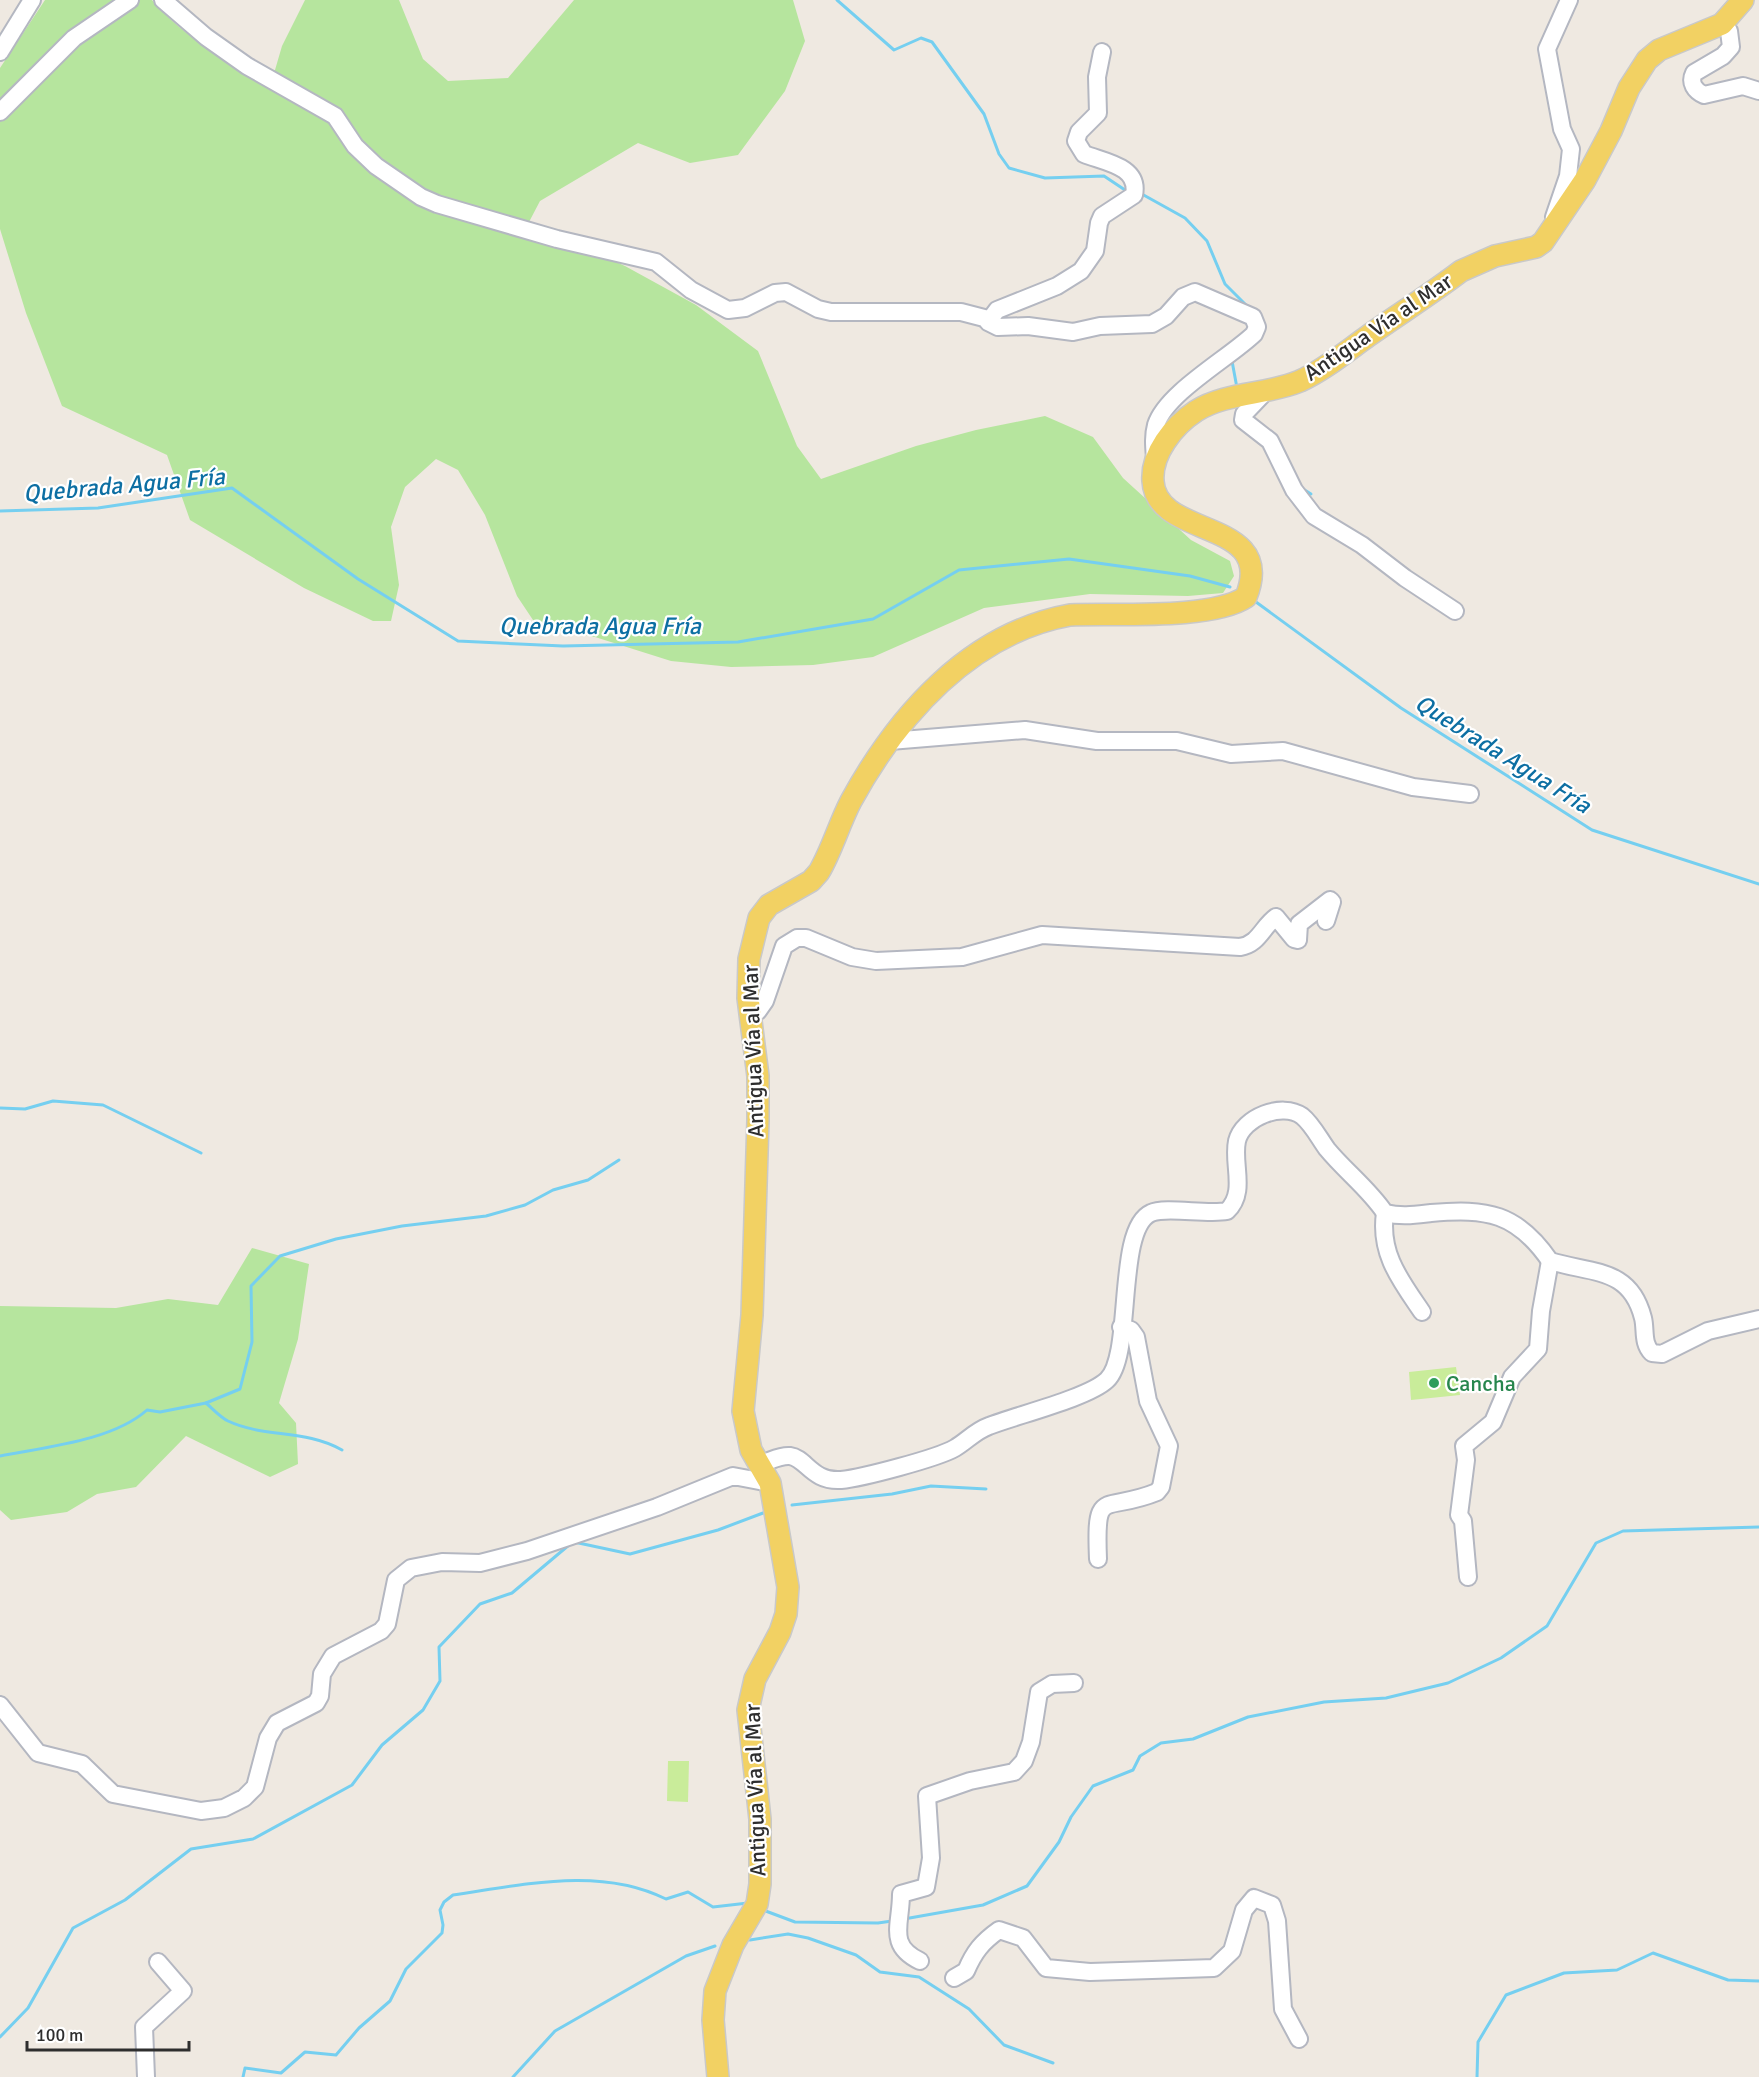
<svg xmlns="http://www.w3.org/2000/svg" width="1759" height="2077" font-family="Signika,sans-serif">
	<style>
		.green { fill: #b6e59e }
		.pitch { fill: #c9ec9a }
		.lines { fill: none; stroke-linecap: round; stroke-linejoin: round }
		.stream { stroke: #75cff0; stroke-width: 3 }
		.minor-casing { stroke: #b4b7c1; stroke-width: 20 }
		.major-casing { stroke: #c9c9c9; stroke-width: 24 }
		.minor { stroke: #fff; stroke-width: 16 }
		.major { stroke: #f2d163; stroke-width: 21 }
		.leisure-dot { fill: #2e9e5b; stroke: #fff; stroke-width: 2 }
		.labels { text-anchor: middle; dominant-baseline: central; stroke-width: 4.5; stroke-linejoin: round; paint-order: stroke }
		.street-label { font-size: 22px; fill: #2e2e2e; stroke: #fff }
		.leisure-label { font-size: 22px; fill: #27864d; stroke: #fff; text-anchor: start }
		.water-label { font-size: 24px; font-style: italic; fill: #0d6fa3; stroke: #fff }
	</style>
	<rect width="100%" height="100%" fill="#efe9e1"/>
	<g class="green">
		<path d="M45,0H152C180,33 221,59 260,77L275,70L282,46L305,0H399L423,59L448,81L508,78L574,0H793L805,41L785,91L738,155L690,163L638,143L540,201L529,222L625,266L696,305L758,351L797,446L821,479L916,446L976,430L1045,416L1093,437L1123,478L1191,540L1230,561L1234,576L1223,593L1188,596L1090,594L984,608L873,657L813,665L731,667L671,661L595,637L537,626L517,596L485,515L458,470L436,459L405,487L391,527L399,585L391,621H373L304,588L190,520L167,455L62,406L26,313L0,229V68Z"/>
		<path d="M252,1248L309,1264L298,1339L279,1403L296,1423L298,1464L270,1477L186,1436L136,1487L97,1494L67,1512L11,1520L0,1510V1306L116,1308L168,1299L218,1305Z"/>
	</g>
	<g class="pitch">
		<path d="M1456,1367L1460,1395L1411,1400L1409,1372Z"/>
		<path d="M668,1761H689L688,1802L667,1801Z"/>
	</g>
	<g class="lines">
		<g class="stream">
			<path d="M837,0L894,50L921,38L932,42L984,114L999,154L1009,168L1045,178L1104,176L1128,192"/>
			<path d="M1140,193L1185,218L1207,241L1225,284L1247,306"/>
			<path d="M1232,361L1237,388"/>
			<path d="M1303,489L1311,494"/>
			<path d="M0,511L98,508L232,488L358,579L458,641L563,646L738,642L873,619L959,570L1069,559L1190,576L1230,587"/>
			<path d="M1256,602L1401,708L1592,830L1759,884"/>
			<path d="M0,1108L25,1109L53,1101L103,1105L201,1153"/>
			<path d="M206,1403L240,1389L252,1342L251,1286L280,1256L336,1239L402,1226L486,1216L525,1205L553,1190L588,1180L619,1160"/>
			<path d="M0,1456C45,1447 112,1441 147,1410L160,1412L206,1403C213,1409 220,1417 228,1421C264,1438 305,1429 342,1450"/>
			<path d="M792,1505L892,1494L931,1486L986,1489"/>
			<path d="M574,1542L630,1554L718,1530L763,1513"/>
			<path d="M763,1910L795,1922L878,1923L892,1921"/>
			<path d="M904,1919L983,1905L1027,1886L1059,1842L1071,1817L1093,1786L1133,1770L1140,1756L1161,1743L1193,1739L1248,1717L1324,1702L1386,1698L1448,1683L1501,1658L1547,1626L1596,1543L1623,1531L1759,1527"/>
			<path d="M750,1940L788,1934L808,1938L856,1955L880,1972L919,1977L969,2009L1004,2045L1053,2063"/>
			<path d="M0,2037L28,2008L73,1928L125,1900L191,1849L253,1839L352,1785L382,1745L423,1710L440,1681L439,1647L480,1604L512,1593L569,1545"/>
			<path d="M243,2077L245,2068L281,2073L305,2052L336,2055L359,2028L390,2001L406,1969L442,1933L443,1925L440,1910L444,1902L453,1895C523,1885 600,1866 666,1899L688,1892L713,1907L748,1903"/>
			<path d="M513,2077L555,2031L686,1956L715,1946"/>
			<path d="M1477,2077L1478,2042L1506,1995L1564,1973L1617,1970L1653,1953L1728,1980L1759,1981"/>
		</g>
		<g class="minor-casing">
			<g id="minor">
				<path d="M163,0L206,37L247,66L335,116L355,146L376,166L421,197L437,204L557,239L656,262L691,290L728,310L745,308L775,293L786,292L818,309L831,312H961L988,319"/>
				<path d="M1722,24L1729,31L1731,47L1723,56L1694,73C1689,83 1695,91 1704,95L1743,86L1759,91"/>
				<path d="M0,52L32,0"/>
				<path d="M1102,52L1097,77L1098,113L1079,132L1076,141L1084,154C1104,162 1140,166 1134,195L1102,216L1099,223L1095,251L1081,271L1057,286L997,310L988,322L998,327L1028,326L1073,332L1100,326L1152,324L1166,316L1183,297L1195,292L1253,317L1257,327L1254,334C1229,358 1166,393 1156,425C1153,436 1154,446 1155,458"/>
				<path d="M0,112L74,38L130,0"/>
				<path d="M1554,217L1568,176L1571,149L1562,129L1547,49L1569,0"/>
				<path d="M1265,392L1244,414L1243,420L1270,441L1294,490L1314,516L1362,545L1405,578L1455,611"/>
				<path d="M890,741L1025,730L1097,741H1177L1231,754L1283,751L1413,787L1470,794"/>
				<path d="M751,1015L758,1011L765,1001L784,946L797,938H806L852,957L876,961L962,957L1042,935L1240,947C1259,944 1262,927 1276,917L1294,939L1298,940L1299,924L1330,900L1332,902L1326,921"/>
				<path d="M1385,1213C1379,1254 1401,1281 1422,1312"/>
				<path d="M759,1464C769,1462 779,1455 790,1456C806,1458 812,1482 841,1480C862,1478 938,1458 955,1448C967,1441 975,1431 989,1426C1017,1415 1088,1398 1107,1380C1134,1355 1115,1229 1151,1213C1165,1206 1207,1215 1227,1211C1247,1192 1232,1164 1237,1141C1243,1117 1282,1102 1302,1116C1312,1124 1319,1138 1327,1149C1345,1171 1369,1189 1385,1213C1402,1217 1414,1215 1431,1213C1487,1208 1517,1213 1550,1261C1592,1274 1630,1267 1643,1318C1646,1330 1642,1343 1652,1353L1662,1354L1708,1331L1759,1319"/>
				<path d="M1098,1559C1095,1485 1103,1514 1157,1492L1161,1487L1169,1446L1148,1401L1136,1337L1131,1330L1121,1327"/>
				<path d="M1468,1577L1463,1521L1459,1515L1466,1460L1464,1446L1493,1422L1512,1377L1538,1349L1541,1311L1550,1261"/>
				<path d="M0,1705L38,1753L82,1764L113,1794L201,1811L224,1808L244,1798L255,1787L268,1738L277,1723L316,1703L320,1696L322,1674L333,1656L381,1631L387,1624L396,1580L411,1568L442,1562L480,1563L527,1551L657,1507L733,1476L770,1483"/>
				<path d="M920,1961C887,1945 901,1925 901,1894L926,1887L931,1858L927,1796L970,1781L1014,1772L1024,1761L1031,1742L1039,1692L1052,1684L1074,1683"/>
				<path d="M954,1978L966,1971C974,1952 982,1942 999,1930L1023,1938L1046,1968L1090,1972L1214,1968L1232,1951L1244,1910L1254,1898L1272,1905L1277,1921L1283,2009L1299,2039"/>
				<path d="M146,2077L144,2027L183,1991L158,1962"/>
			</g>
		</g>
		<g class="major-casing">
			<path id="major" d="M718,2077L713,2020L715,1991L733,1945L757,1904L760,1884V1819L748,1710L755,1679L780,1632L786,1614L788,1587L770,1483L751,1450L743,1411L752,1315L758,1120V1076L748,998L749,959L759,918L769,905L811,881L819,872C832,850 839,824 851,801C898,715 970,633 1070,615C1113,613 1212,620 1246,597C1278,517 1156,540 1153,481C1151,454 1173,426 1196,411C1226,392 1267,395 1300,381C1324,370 1347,351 1368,336C1399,314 1431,294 1461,271L1495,256L1536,247L1543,242L1585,180L1611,131L1629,88L1647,60L1659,50L1722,24L1743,0"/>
		</g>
		<use href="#minor" class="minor"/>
		<use href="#major" class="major"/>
	</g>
	<circle class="leisure-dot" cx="1434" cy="1383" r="6"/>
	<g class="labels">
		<g class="street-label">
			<text transform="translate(1378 327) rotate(-34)">Antigua Vía al Mar</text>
			<text transform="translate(753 1051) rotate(-92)">Antigua Vía al Mar</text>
			<text transform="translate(755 1790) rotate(-92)">Antigua Vía al Mar</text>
		</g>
		<g class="leisure-label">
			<text x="1446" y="1383">Cancha</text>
		</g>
		<g class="water-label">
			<text transform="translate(124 485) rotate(-5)">Quebrada Agua Fría</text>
			<text x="600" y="626">Quebrada Agua Fría</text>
			<text transform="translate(1503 754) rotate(32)">Quebrada Agua Fría</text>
		</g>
	</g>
	<path d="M27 2041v9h162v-9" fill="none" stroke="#2e2e2e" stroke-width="3"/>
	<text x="36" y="2041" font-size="18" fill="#2e2e2e" stroke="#ffffff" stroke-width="4.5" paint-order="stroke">100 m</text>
</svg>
